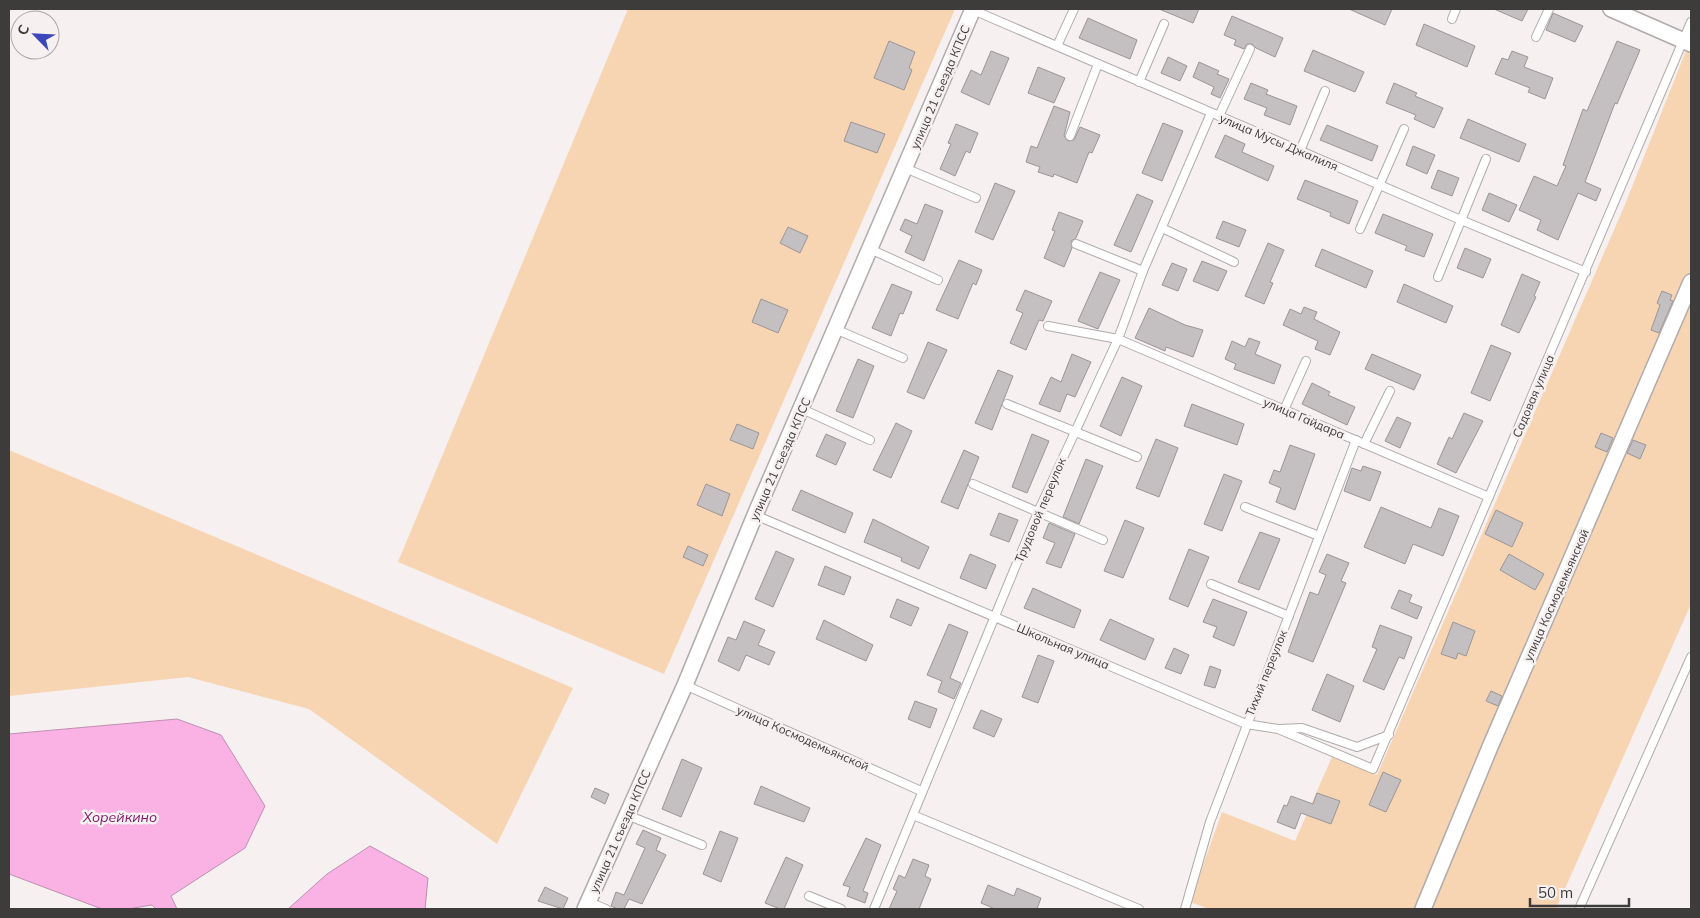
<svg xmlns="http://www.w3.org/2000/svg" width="1700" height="918" font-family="Mulish,sans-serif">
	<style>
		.green { fill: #f7d5b3 }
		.water { fill: #f9b2e3; stroke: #c18eb1 }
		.building { fill: #c4bfc0; stroke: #9b9597 }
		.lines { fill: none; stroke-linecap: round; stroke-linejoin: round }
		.lane-casing { stroke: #b1abab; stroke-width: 10 }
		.street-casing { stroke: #b1abab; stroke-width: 18 }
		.lane { stroke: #fff; stroke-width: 8 }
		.street { stroke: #fff; stroke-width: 15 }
		.labels { text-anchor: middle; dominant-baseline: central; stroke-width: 5; stroke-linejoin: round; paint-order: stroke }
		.street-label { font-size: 12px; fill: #3e3b3b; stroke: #f6f0f0 }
		.water-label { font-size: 14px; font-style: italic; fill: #811c6b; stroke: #f6f0f0 }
	</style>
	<rect width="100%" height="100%" fill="#f6f0f0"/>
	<g class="green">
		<path d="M628,9H955L664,674L398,562Z"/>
		<path d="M1691,38V604L1556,909H1209L1190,902L1222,812L1295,841L1332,757L1377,775L1624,207Z"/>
		<path d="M9,450L573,688L497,844L309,709L188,677L9,696Z"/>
	</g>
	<g class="water">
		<path d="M177,719L221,735L265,806L245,848L171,896L177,909H156L152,905L128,909H102L9,874V734Z"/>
		<path d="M370,846L428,878L425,909H288L327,874Z"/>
	</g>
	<g class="building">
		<path d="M1159,9H1199L1193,23Z"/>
		<path d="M1349,9H1392L1385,25Z"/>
		<path d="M1494,9H1528L1522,21Z"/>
		<path d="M1553,13L1583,26L1575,42L1546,30Z"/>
		<path d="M1232,16L1283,38L1275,57L1256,48L1252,44H1247L1244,49L1234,45L1236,40L1224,35Z"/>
		<path d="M1088,18L1137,40L1130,59L1079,38Z"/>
		<path d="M1424,24L1475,46L1467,67L1416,45Z"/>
		<path d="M889,41L915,52L909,68L912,70L904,90L874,78Z"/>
		<path d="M1617,41L1640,50L1617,104L1615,103L1585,182L1601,189L1596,201L1578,193L1558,240L1537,230L1541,220L1519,210L1534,176L1557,186L1566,166L1563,165L1583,109L1587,111Z"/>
		<path d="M1313,50L1364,72L1355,92L1304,71Z"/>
		<path d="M991,51L1009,58L989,105L961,92L971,70L981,75Z"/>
		<path d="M1512,51L1528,57L1524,67L1553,78L1545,99L1528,92L1530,88L1495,74L1502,58L1508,60Z"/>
		<path d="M1168,57L1187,66L1180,81L1161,73Z"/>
		<path d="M1199,62L1219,71L1217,74L1229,79L1220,98L1211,94L1214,87L1193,77Z"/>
		<path d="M1038,67L1065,78L1054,103L1028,93Z"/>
		<path d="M1251,83L1268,90L1266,94L1297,106L1290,125L1264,115L1267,108L1244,99Z"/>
		<path d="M1394,83L1417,93L1415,96L1443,108L1434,128L1414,119L1416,115L1386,103Z"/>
		<path d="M1054,106L1070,112L1064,136L1068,141L1074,140L1080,127L1100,135L1092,153L1089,152L1077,183L1054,174L1053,177L1038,172L1040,167L1026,162L1031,146L1037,148Z"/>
		<path d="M1468,119L1526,144L1519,162L1460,138Z"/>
		<path d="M851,122L885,134L877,153L844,141Z"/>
		<path d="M1163,123L1183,131L1162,181L1142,173Z"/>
		<path d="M956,124L978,133L970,153L966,151L955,176L940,169L951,144L948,143Z"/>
		<path d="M1327,125L1378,146L1372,161L1320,140Z"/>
		<path d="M1225,135L1245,144L1242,152L1274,166L1268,181L1215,157Z"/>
		<path d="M1413,146L1435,155L1427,174L1406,165Z"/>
		<path d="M1438,170L1459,178L1452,196L1431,188Z"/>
		<path d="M1305,180L1358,201L1349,224L1330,216L1331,213L1297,199Z"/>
		<path d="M995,183L1015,191L993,240L975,232Z"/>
		<path d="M1489,193L1517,205L1509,222L1482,210Z"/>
		<path d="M1137,194L1153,201L1131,252L1114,245Z"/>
		<path d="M925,204L943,211L924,261L905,252L912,236L900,230L905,219L917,224Z"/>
		<path d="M1059,212L1083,221L1076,238L1071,241L1072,248L1064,267L1044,258L1055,231L1052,230Z"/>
		<path d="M1383,214L1433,234L1424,257L1405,250L1407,246L1375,233Z"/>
		<path d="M1223,221L1246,230L1239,247L1216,238Z"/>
		<path d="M788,227L808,236L800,253L780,243Z"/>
		<path d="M1268,243L1284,250L1270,282L1273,283L1264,304L1245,296Z"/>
		<path d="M1465,248L1491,259L1483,278L1457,268Z"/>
		<path d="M1322,249L1373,271L1366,288L1315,266Z"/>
		<path d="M959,260L982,270L976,285L973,283L958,319L936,310Z"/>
		<path d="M1202,261L1227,271L1218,291L1193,281Z"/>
		<path d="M1172,263L1187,269L1178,291L1162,285Z"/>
		<path d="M1100,272L1120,280L1098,329L1078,321Z"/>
		<path d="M1522,274L1540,282L1534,296L1536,297L1519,333L1501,325Z"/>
		<path d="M892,284L912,292L903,314L900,313L891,336L872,328Z"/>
		<path d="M1404,284L1453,306L1446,323L1397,302Z"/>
		<path d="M1025,290L1052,301L1043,321L1039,320L1026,350L1010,343L1023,313L1016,310Z"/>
		<path d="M1662,291L1672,295L1670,300L1673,301L1659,333L1651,330L1660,305L1657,303Z"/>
		<path d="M761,299L788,310L778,333L752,322Z"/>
		<path d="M1304,307L1317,312L1314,319L1340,332L1330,355L1315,349L1318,341L1283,325L1290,309L1301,314Z"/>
		<path d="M1149,308L1185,325L1203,330L1193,357L1166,347L1165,351L1135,338Z"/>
		<path d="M1249,338L1260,342L1255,354L1281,365L1274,384L1234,369L1236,364L1225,359L1232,341L1245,347Z"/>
		<path d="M928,342L947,350L924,399L907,392Z"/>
		<path d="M1491,345L1511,353L1490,401L1471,393Z"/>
		<path d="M1072,354L1091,362L1075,397L1067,394L1060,412L1039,404L1051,377L1061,382Z"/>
		<path d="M1372,354L1421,375L1414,390L1365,369Z"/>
		<path d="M858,359L874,366L853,418L836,411Z"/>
		<path d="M998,370L1013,376L992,430L975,423Z"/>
		<path d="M1122,377L1142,386L1121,436L1100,426Z"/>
		<path d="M1312,383L1330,392L1328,395L1355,407L1347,425L1302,404Z"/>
		<path d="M1192,404L1244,424L1237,445L1184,426Z"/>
		<path d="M1464,413L1483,421L1456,473L1437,464L1449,437L1452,439Z"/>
		<path d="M1397,417L1411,423L1400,448L1385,441Z"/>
		<path d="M896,423L912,431L891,478L873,470Z"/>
		<path d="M737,424L759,433L753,449L730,440Z"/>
		<path d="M1601,433L1613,438L1607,452L1595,447Z"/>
		<path d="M826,434L846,443L836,465L816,456Z"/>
		<path d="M1032,434L1049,441L1027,493L1012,487Z"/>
		<path d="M1156,439L1178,448L1159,497L1136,488Z"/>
		<path d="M1633,440L1646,445L1640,459L1627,453Z"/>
		<path d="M1290,445L1315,454L1295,510L1276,502L1281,488L1269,483L1274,470L1280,472Z"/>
		<path d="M964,450L979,457L958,509L941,502Z"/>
		<path d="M1086,459L1103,466L1079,524L1063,517Z"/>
		<path d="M1363,466L1381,472L1370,501L1344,491L1352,468L1361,471Z"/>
		<path d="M1224,474L1242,481L1222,531L1204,524Z"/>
		<path d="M706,484L730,494L722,516L697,505Z"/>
		<path d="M801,490L853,513L845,533L792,510Z"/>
		<path d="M1381,507L1431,528L1439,508L1459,516L1443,556L1413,544L1405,564L1364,547Z"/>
		<path d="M1496,510L1523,523L1512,547L1485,534Z"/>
		<path d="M999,513L1018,520L1009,542L990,535Z"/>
		<path d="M873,519L929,547L919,569L901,561L902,558L864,542Z"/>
		<path d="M1125,520L1144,528L1123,578L1104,571Z"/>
		<path d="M1049,523L1075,534L1061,568L1046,563L1055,543L1043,538Z"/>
		<path d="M1260,532L1280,539L1259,590L1238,582Z"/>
		<path d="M688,546L708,555L703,566L683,557Z"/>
		<path d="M1189,549L1209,557L1188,607L1169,599Z"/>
		<path d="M776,551L794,559L773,607L755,599Z"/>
		<path d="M970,554L996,565L986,589L960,578Z"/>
		<path d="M1327,554L1349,563L1341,581L1346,583L1313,662L1288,652L1310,592L1318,595L1326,575L1319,572Z"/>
		<path d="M1509,554L1544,574L1535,590L1500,570Z"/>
		<path d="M825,566L851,577L844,595L818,585Z"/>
		<path d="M1033,588L1081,610L1074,628L1024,608Z"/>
		<path d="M1399,590L1412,595L1409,602L1422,607L1417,619L1391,608Z"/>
		<path d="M897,599L919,608L911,626L890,617Z"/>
		<path d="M1213,599L1247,612L1234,646L1213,637L1217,627L1203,622Z"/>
		<path d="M1110,619L1154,639L1145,660L1100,640Z"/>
		<path d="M824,620L873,645L866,661L816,639Z"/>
		<path d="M744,621L765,630L758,645L775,652L769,665L746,655L739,671L718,661L728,637L736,640Z"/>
		<path d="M1453,622L1475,631L1466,656L1458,653L1456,659L1441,654Z"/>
		<path d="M949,624L968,632L950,678L961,683L954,699L938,692L942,681L927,675Z"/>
		<path d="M1380,625L1412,637L1404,659L1399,657L1384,690L1363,681L1377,649L1372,647Z"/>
		<path d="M1174,648L1189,655L1181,674L1165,668Z"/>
		<path d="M1038,655L1054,661L1038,703L1022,697Z"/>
		<path d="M1210,666L1221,670L1215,688L1204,685Z"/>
		<path d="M1327,674L1354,686L1340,722L1312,710Z"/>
		<path d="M1491,691L1502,696L1498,706L1486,701Z"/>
		<path d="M915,701L937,709L930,728L908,719Z"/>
		<path d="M981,710L1002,719L994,737L973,728Z"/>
		<path d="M682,759L702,768L681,817L662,809Z"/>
		<path d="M1383,772L1401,780L1386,812L1369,805Z"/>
		<path d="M761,786L810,808L804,822L754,804Z"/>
		<path d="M595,788L609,794L605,804L591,797Z"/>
		<path d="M1317,793L1340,801L1331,824L1301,813L1295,829L1277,822L1284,805L1287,806L1291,796L1313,804Z"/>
		<path d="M643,830L661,838L656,850L666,855L642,904L629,899L624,909H618L611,906L616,892L624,895L645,848L636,844Z"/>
		<path d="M720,831L738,838L721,882L703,874Z"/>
		<path d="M866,838L881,845L863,891L868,893L865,903L847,896L850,887L843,885Z"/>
		<path d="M786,857L803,865L784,909H780L765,903Z"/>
		<path d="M913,859L929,865L925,876L931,879L919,909H889L897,891L893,889L899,875L905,878Z"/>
		<path d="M988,885L1014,896L1017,888L1041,898L1037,909H995L981,903Z"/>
		<path d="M545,887L568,898L563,909L538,901Z"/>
	</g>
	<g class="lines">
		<g class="lane-casing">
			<g id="lane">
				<path d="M973,10L1461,220L1586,272"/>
				<path d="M1452,19L1456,9"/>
				<path d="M1536,37L1549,9"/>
				<path d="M1057,46L1074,9"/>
				<path d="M1139,82L1164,24"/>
				<path d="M1219,116L1250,49"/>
				<path d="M1070,136L1098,64"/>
				<path d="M1300,151L1325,91"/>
				<path d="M905,168L976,198"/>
				<path d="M1162,228L1234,262"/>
				<path d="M1360,229L1404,129"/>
				<path d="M1076,244L1143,271"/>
				<path d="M870,249L938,280"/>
				<path d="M1438,277L1486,159"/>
				<path d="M1048,326L1118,339L1489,497"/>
				<path d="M835,329L903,358"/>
				<path d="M1007,404L1137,457"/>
				<path d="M802,409L870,440"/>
				<path d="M1284,410L1306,361"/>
				<path d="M1364,444L1390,391"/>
				<path d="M973,484L1103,540"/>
				<path d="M1245,507L1319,536"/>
				<path d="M755,515L1246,724L1278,729L1373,769L1691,22"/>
				<path d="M1211,584L1289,616"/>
				<path d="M685,685L921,791"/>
				<path d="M1280,729L1302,728L1357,747L1389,735"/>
				<path d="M627,815L702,845"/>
				<path d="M913,815L1139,909"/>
				<path d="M809,896L841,909"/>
				<path d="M589,902L606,909"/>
				<path d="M874,909L1038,512L1118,339L1143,271L1211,113"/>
				<path d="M1185,909L1210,822L1356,440"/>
				<path d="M1579,909L1691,657"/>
			</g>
		</g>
		<g class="street-casing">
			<g id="street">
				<path d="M1611,9L1691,44"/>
				<path d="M585,909L685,685L755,515L973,9"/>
				<path d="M1423,909L1490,747L1691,282"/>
			</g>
		</g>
		<use href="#lane" class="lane"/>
		<use href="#street" class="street"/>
	</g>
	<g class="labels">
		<g class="street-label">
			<text transform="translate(940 87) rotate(-67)">улица 21 съезда КПСС</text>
			<text transform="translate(1279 142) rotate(23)">улица Мусы Джалиля</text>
			<text transform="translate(1533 396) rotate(-67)">Садовая улица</text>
			<text transform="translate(1304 418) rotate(23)">улица Гайдара</text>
			<text transform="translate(780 459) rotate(-66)">улица 21 съезда КПСС</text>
			<text transform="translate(1040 510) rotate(-67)">Трудовой переулок</text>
			<text transform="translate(1556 595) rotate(-66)">улица Космодемьянской</text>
			<text transform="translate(1063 646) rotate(23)">Школьная улица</text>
			<text transform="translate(1266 673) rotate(-68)">Тихий переулок</text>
			<text transform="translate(803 738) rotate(24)">улица Космодемьянской</text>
			<text transform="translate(620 831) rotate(-66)">улица 21 съезда КПСС</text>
		</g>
		<g class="water-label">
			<text x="120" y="817">Хорейкино</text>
		</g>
	</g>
	<rect width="1700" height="918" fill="none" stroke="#3e3b3b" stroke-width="20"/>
	<g transform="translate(35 35) rotate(294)"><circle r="24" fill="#f6f0f0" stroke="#aca8a8"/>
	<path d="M0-4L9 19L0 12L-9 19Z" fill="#3b48bb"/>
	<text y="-8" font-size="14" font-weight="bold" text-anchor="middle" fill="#3e3b3b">С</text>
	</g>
	<path d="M1530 898v8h99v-8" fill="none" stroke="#3e3b3b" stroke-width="2.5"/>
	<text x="1538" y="898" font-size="15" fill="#3e3b3b" stroke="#f6f0f0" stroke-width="4" paint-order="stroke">50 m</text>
</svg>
